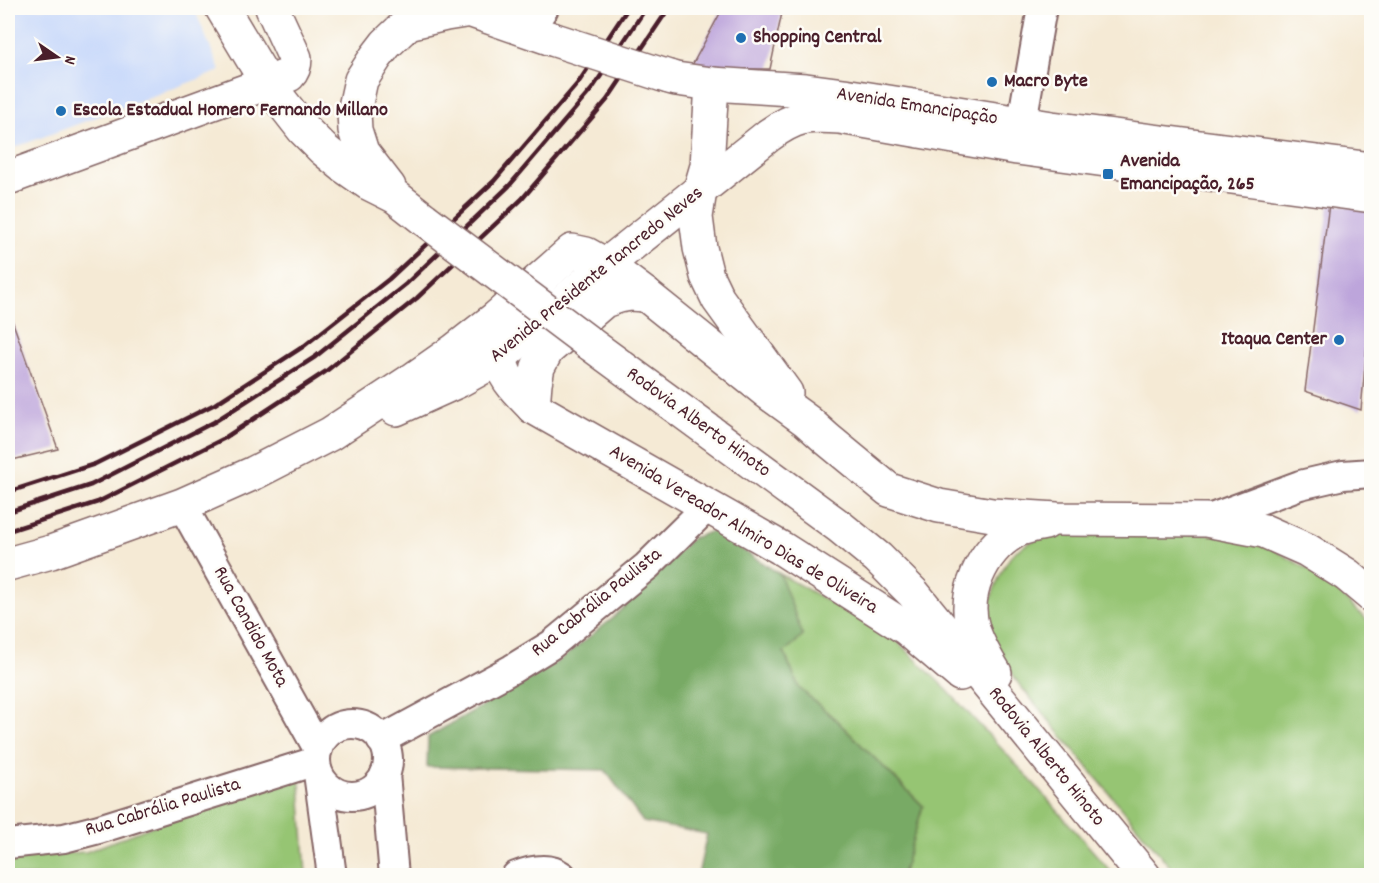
<svg xmlns="http://www.w3.org/2000/svg" width="1379" height="883" font-family="Dekko,sans-serif">
	<style>
		.built { fill: #ccdbfa }
		.green { fill: #96c573; stroke: #70724f; stroke-width: 1.5 }
		.forest { fill: #78aa65; stroke: #616448; stroke-width: 1.5 }
		.building { fill: #bda5db }
		.lines { fill: none; stroke-linecap: round; stroke-linejoin: round }
		.minor-casing { stroke: #866666; stroke-width: 32 }
		.major-casing { stroke: #866666; stroke-width: 36 }
		.minor { stroke: #fff; stroke-width: 28 }
		.major { stroke: #fff; stroke-width: 33 }
		.rail { stroke: #4a1f2b; stroke-width: 4.5 }
		.major-bridge-casing { stroke: #866666; stroke-width: 36; stroke-linecap: butt }
		.major-bridge { stroke: #fff; stroke-width: 33 }
		.poi-dot { fill: #1f6fb2; stroke: #fdfcf7; stroke-width: 2 }
		.labels { text-anchor: middle; dominant-baseline: central; stroke-width: 5; stroke-linejoin: round; paint-order: stroke }
		.poi-label { font-size: 20px; font-weight: bold; fill: #4a1f2b; stroke: #fdfcf7; text-anchor: start }
		.street-label { font-size: 20px; fill: #4a1f2b; stroke: #fdfcf7 }
	</style>
	<rect width="100%" height="100%" fill="#fdfcf7"/>
	<filter id="ink" filterUnits="userSpaceOnUse"><feTurbulence type="fractalNoise" baseFrequency=".0167" numOctaves="2"/><feDisplacementMap in="SourceGraphic" scale="12" xChannelSelector="R" yChannelSelector="G"/><feConvolveMatrix kernelMatrix="1 2 1 2 8 2 1 2 1" color-interpolation-filters="sRGB"/></filter>
	<filter id="wash" filterUnits="userSpaceOnUse"><feTurbulence type="fractalNoise" baseFrequency=".008" numOctaves="4" result="noise"/><feDisplacementMap in="SourceGraphic" scale="24" xChannelSelector="R" yChannelSelector="G"/><feGaussianBlur stdDeviation="1.35" result="paint"/><feColorMatrix in="noise" values="0 0 0 0 0 0 0 0 0 0 0 0 0 0 0 0 0 1.4 0 .05"/><feComposite in="paint" operator="in"/></filter>
	<g filter="url(#wash)">
		<rect width="100%" height="100%" fill="#f5ead5"/>
		<path class="built" d="M8,8H194L220,71L8,150Z"/>
		<g class="green">
			<path d="M1056,531L1249,535L1323,578L1371,624V875H1177L1018,683C1006,662 990,639 988,615C987,604 994,590 998,580C1002,571 1008,558 1015,552C1026,542 1042,537 1056,531Z"/>
			<path d="M780,574L895,639L947,690L1027,776L1114,875H902L922,805L835,719L799,688L784,652Z"/>
			<path d="M299,769L306,875L8,876V857L86,852Z"/>
		</g>
		<path class="forest" d="M713,531L780,574L803,636L784,652L799,688L835,719L923,806L902,875H698L707,834L643,822L605,770L427,767L428,737L559,661L613,618L692,538Z"/>
		<g id="blocks">
			<g class="building">
				<path d="M723,8H783L770,69H690Z"/>
				<path d="M1329,204L1372,209V289L1361,410L1305,391Z"/>
				<path d="M8,309L58,449L8,461Z"/>
			</g>
		</g>
	</g>
	<g filter="url(#ink)">
		<use href="#blocks" fill-opacity="0" stroke="#866666" stroke-width="1.5"/>
		<g class="lines">
			<g class="minor-casing">
				<g id="minor">
					<path d="M528,31L544,8"/>
					<path d="M1018,144L1042,8"/>
					<path d="M182,505L318,749"/>
					<path d="M1206,520L1300,485L1343,475L1372,473"/>
					<circle cx="352" cy="760" r="36"/>
					<path d="M381,740L512,669L551,645L647,566L708,506"/>
					<path d="M318,773L332,876"/>
					<path d="M385,774L394,876"/>
					<path d="M8,844L64,838L99,829L316,761"/>
					<path d="M516,876C531,870 549,866 562,876"/>
				</g>
			</g>
			<g class="major-casing">
				<g id="major">
					<path d="M222,8L267,83L303,129L323,149L345,167L368,183L396,197L424,219"/>
					<path d="M463,8L552,39"/>
					<path d="M669,77L676,79L712,84L806,90L844,95L1052,128L1372,169"/>
					<path d="M712,84L707,166L700,190L696,217L700,248L707,276L718,299L786,393"/>
					<path d="M8,178L289,75C294,70 295,65 295,58L272,8"/>
					<path d="M389,187L362,152L355,130L354,112L361,80L376,57L386,44L408,23L446,14L471,10"/>
					<path d="M497,336C500,375 507,380 533,407L781,548L906,628L960,674"/>
					<path d="M589,343L840,527L878,558L913,593L1144,876"/>
					<path d="M533,407L535,383L538,367L547,350L604,301L619,296L630,294L646,295"/>
					<path d="M396,409L458,381L499,358L606,265L769,135C797,115 807,115 840,117L1017,148L1372,196"/>
					<path d="M8,564L51,552L182,505L254,473L330,434L415,378L455,350L496,318L572,251L586,254L606,265L646,295L767,392L807,421L827,439L889,490L939,506L992,515L1057,519L1206,520L1264,531L1307,550L1347,575L1372,596"/>
					<path d="M995,673C987,660 979,646 974,632C961,595 982,551 1014,532C1022,527 1035,525 1045,523"/>
				</g>
			</g>
			<use href="#minor" class="minor"/>
			<use href="#major" class="major"/>
			<g class="rail">
				<path d="M8,492L95,464L215,404L304,346L389,279L494,181L578,83L628,8"/>
				<path d="M8,512L91,485L214,422L315,357L406,284L509,186L592,89L646,8"/>
				<path d="M8,531L98,502L223,439L325,372L417,298L522,199L607,100L669,8"/>
			</g>
			<g class="major-bridge-casing">
				<g id="major-bridge">
					<path d="M552,39L669,77"/>
					<path d="M424,219L589,343"/>
				</g>
			</g>
			<use href="#major-bridge" class="major-bridge"/>
		</g>
	</g>
	<g class="poi-dot">
		<circle cx="741" cy="38" r="6"/>
		<circle cx="992" cy="82" r="6"/>
		<circle cx="61" cy="111" r="6"/>
		<rect x="1102" y="168" width="12" height="12" rx="3"/>
		<circle cx="1339" cy="340" r="6"/>
	</g>
	<g class="labels">
		<g class="poi-label">
			<text x="753" y="38">Shopping Central</text>
			<text x="1004" y="82">Macro Byte</text>
			<text x="73" y="111">Escola Estadual Homero Fernando Millano</text>
			<text x="1120" y="162">Avenida<tspan x="1120" dy="23">Emancipação, 265</tspan></text>
			<text x="1327" y="340" text-anchor="end">Itaqua Center</text>
		</g>
		<g class="street-label">
			<text transform="translate(917 107) rotate(9)">Avenida Emancipação</text>
			<text transform="translate(597 275) rotate(-39)">Avenida Presidente Tancredo Neves</text>
			<text transform="translate(698 423) rotate(36)">Rodovia Alberto Hinoto</text>
			<text transform="translate(743 530) rotate(31)">Avenida Vereador Almiro Dias de Oliveira</text>
			<text transform="translate(597 603) rotate(-39)">Rua Cabrália Paulista</text>
			<text transform="translate(250 627) rotate(61)">Rua Candido Mota</text>
			<text transform="translate(1046 757) rotate(51)">Rodovia Alberto Hinoto</text>
			<text transform="translate(163 808) rotate(-17)">Rua Cabrália Paulista</text>
		</g>
	</g>
	<rect width="1379" height="883" fill="none" stroke="#fdfcf7" stroke-width="30"/>
	<g transform="translate(57 57) rotate(104)" stroke="#fdfcf7" stroke-width="4.5" paint-order="stroke">
	<path d="M0-4.5L10 22L0 15L-10 22Z" fill="#4a1f2b"/>
	<text y="-9" font-size="16" font-weight="bold" text-anchor="middle" fill="#4a1f2b">N</text>
	</g>
</svg>
